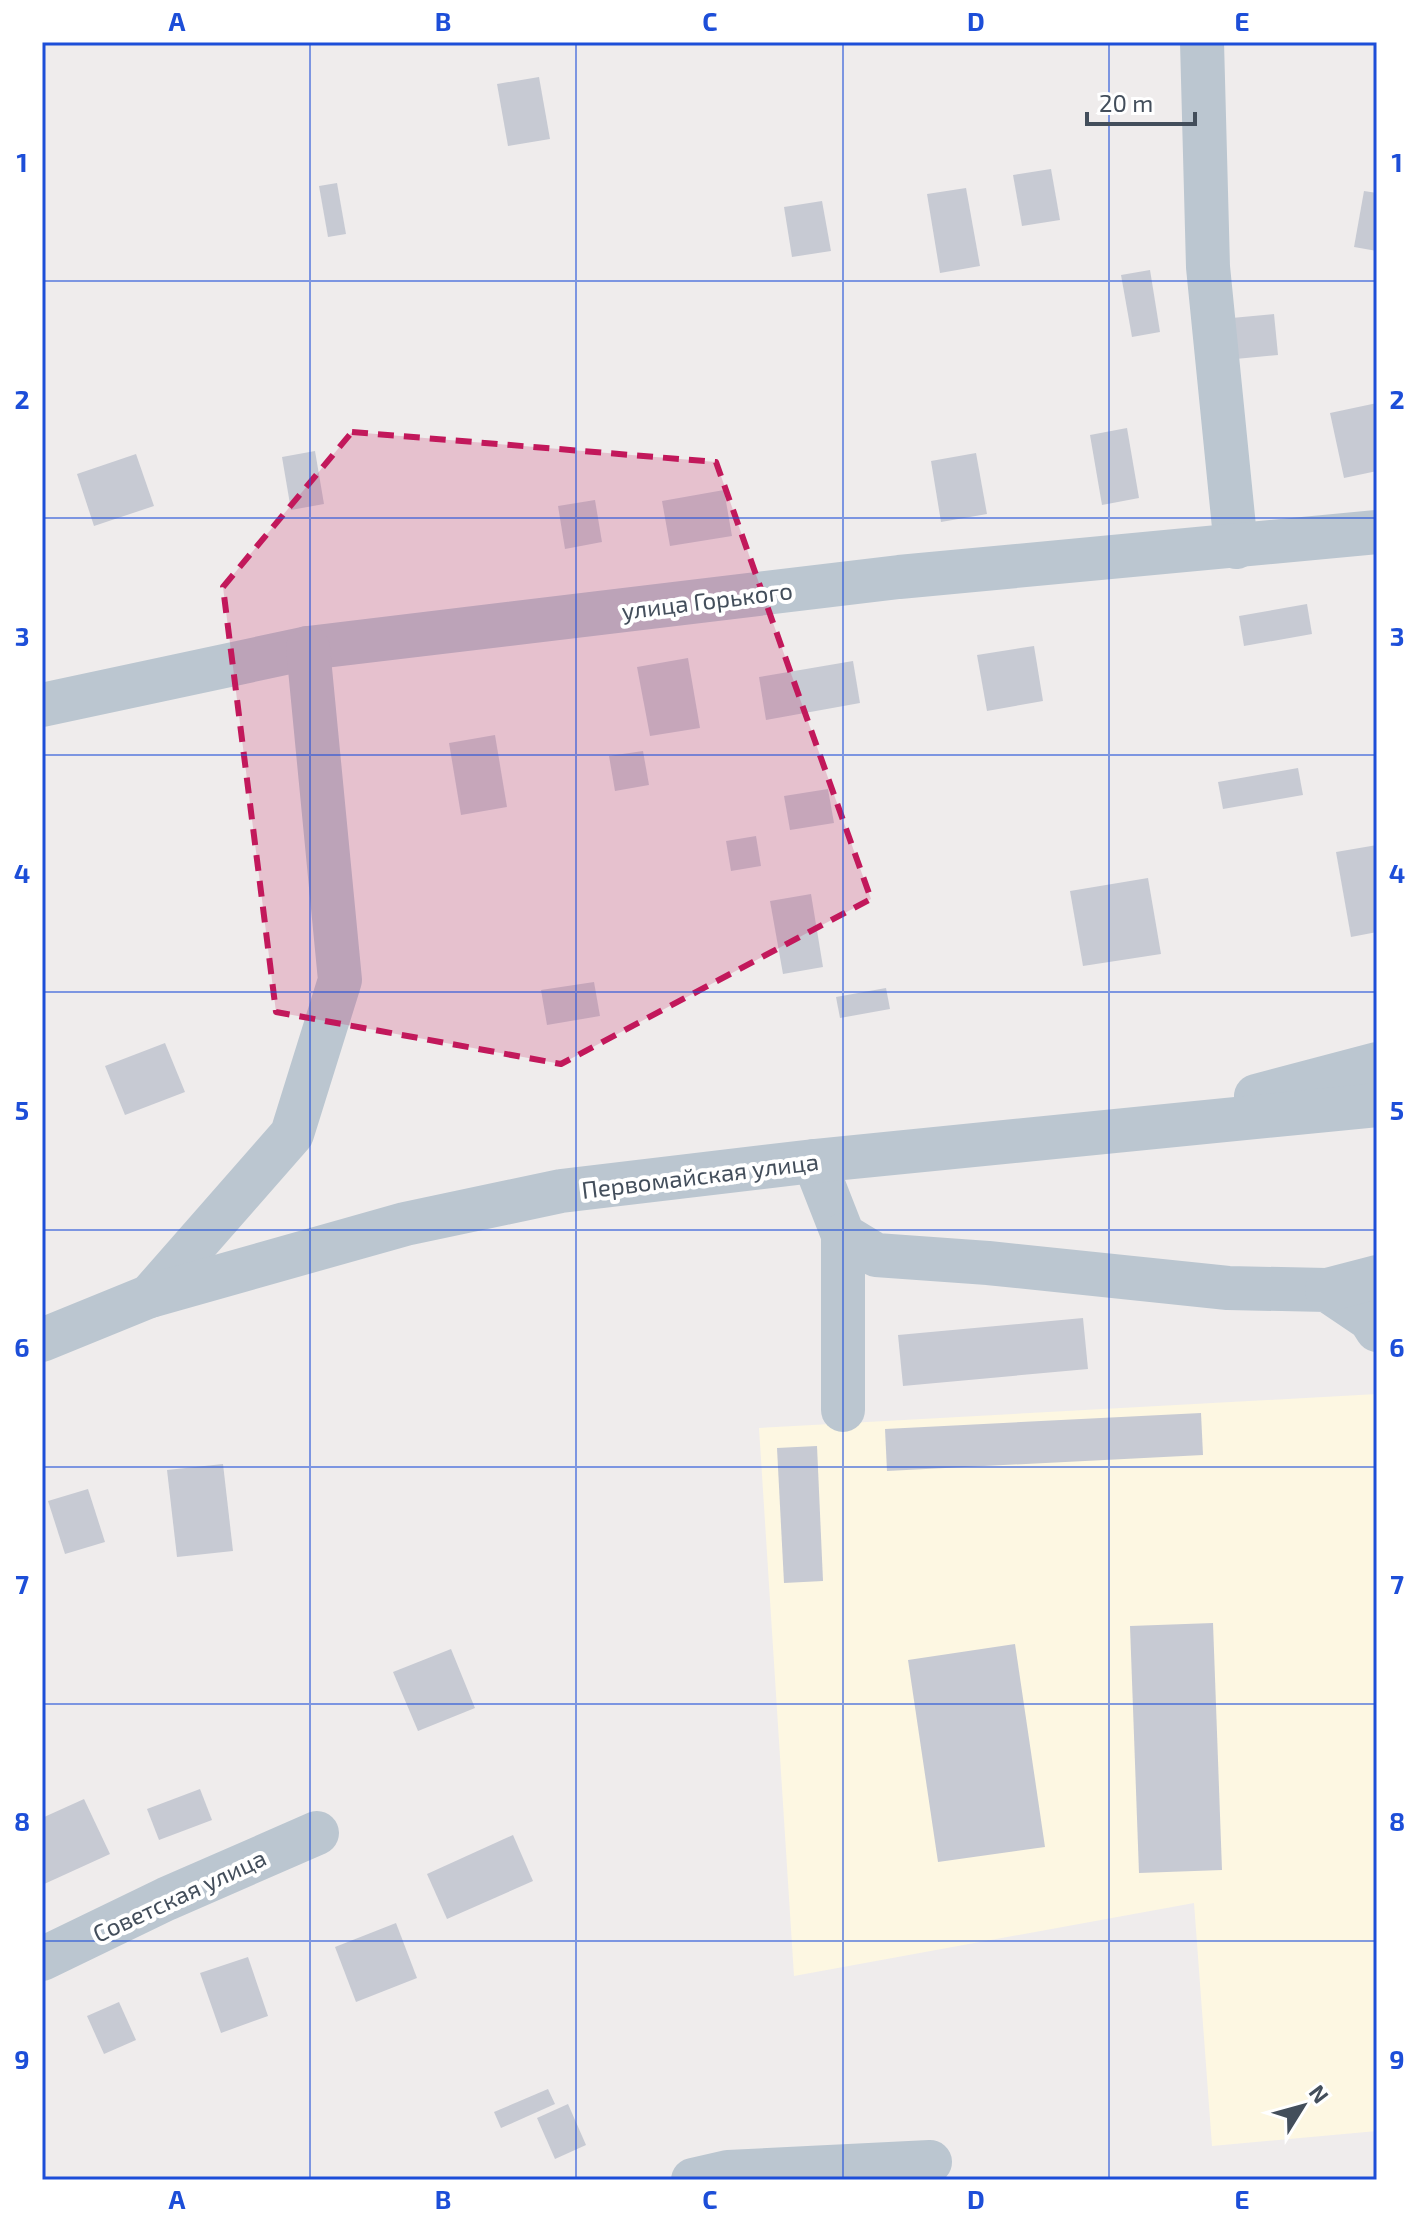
<svg xmlns="http://www.w3.org/2000/svg" width="1419" height="2222" font-family="'Exo 2',sans-serif">
	<style>
		.commercial { fill: #fdf7e2 }
		.building { fill: #c7cad3 }
		.lines { fill: none; stroke-linecap: round; stroke-linejoin: round }
		.minor { stroke: #bbc6d0; stroke-width: 44 }
		.marked { fill: #c2185b; fill-opacity: 0.2; stroke: #c2185b; stroke-width: 6; stroke-dasharray: 16 10; stroke-linejoin: round }
		.grid { fill: none; stroke: #1d4ed8; stroke-width: 2; stroke-opacity: 0.55 }
		.labels { text-anchor: middle; dominant-baseline: central; stroke-width: 8; stroke-linejoin: round; paint-order: stroke }
		.street-label { font-size: 24px; fill: #434e5b; stroke: #fff }
		.neatline { fill: none; stroke: #1d4ed8; stroke-width: 3 }
		.grid-label { font-size: 26px; text-anchor: middle; font-weight: bold; fill: #1d4ed8 }
	</style>
	<rect width="100%" height="100%" fill="#efecec"/>
	<path class="commercial" d="M1377,1394V2131L1212,2146L1194,1903L794,1976L759,1428Z"/>
	<g class="building">
		<path d="M539,77L550,139L508,146L497,84Z"/>
		<path d="M1051,169L1060,220L1022,226L1013,175Z"/>
		<path d="M337,183L346,234L328,237L319,186Z"/>
		<path d="M966,188L980,266L940,273L927,194Z"/>
		<path d="M1364,191L1377,193V251L1354,247Z"/>
		<path d="M822,201L831,251L792,257L784,207Z"/>
		<path d="M1150,270L1160,332L1132,337L1121,275Z"/>
		<path d="M1274,314L1278,355L1225,360L1221,319Z"/>
		<path d="M1377,403V471L1344,478L1330,413Z"/>
		<path d="M1127,428L1139,498L1102,505L1090,435Z"/>
		<path d="M315,451L324,504L291,510L282,457Z"/>
		<path d="M976,453L987,514L941,522L931,461Z"/>
		<path d="M136,454L154,506L94,526L77,474Z"/>
		<path d="M724,490L732,536L670,546L662,501Z"/>
		<path d="M595,500L602,542L565,549L558,506Z"/>
		<path d="M1307,604L1312,634L1244,646L1239,616Z"/>
		<path d="M1034,646L1043,701L987,711L977,655Z"/>
		<path d="M688,658L700,728L650,736L637,667Z"/>
		<path d="M853,661L860,703L766,720L759,677Z"/>
		<path d="M495,735L507,807L461,815L449,743Z"/>
		<path d="M643,751L649,785L615,791L609,756Z"/>
		<path d="M1298,768L1303,795L1223,809L1218,782Z"/>
		<path d="M828,789L834,823L790,830L784,796Z"/>
		<path d="M756,836L761,866L731,871L726,841Z"/>
		<path d="M1377,845V932L1351,937L1336,852Z"/>
		<path d="M1148,878L1161,954L1083,966L1070,891Z"/>
		<path d="M811,894L823,967L783,974L770,901Z"/>
		<path d="M594,982L600,1016L547,1025L541,990Z"/>
		<path d="M886,988L890,1009L840,1018L836,997Z"/>
		<path d="M165,1043L185,1092L125,1115L105,1066Z"/>
		<path d="M1083,1318L1088,1369L903,1386L898,1335Z"/>
		<path d="M1201,1413L1203,1455L887,1471L885,1429Z"/>
		<path d="M817,1446L823,1581L784,1583L777,1448Z"/>
		<path d="M223,1464L233,1551L177,1557L167,1470Z"/>
		<path d="M88,1489L105,1542L65,1554L48,1501Z"/>
		<path d="M1213,1623L1222,1870L1139,1873L1130,1626Z"/>
		<path d="M1015,1644L1045,1847L938,1862L908,1660Z"/>
		<path d="M451,1649L475,1708L418,1731L393,1672Z"/>
		<path d="M200,1789L212,1820L159,1840L147,1809Z"/>
		<path d="M84,1799L110,1854L42,1885V1818Z"/>
		<path d="M513,1835L533,1881L447,1919L427,1874Z"/>
		<path d="M396,1923L417,1978L356,2002L335,1947Z"/>
		<path d="M248,1957L268,2016L221,2033L200,1973Z"/>
		<path d="M119,2002L136,2040L104,2054L87,2016Z"/>
		<path d="M548,2089L555,2104L501,2128L494,2112Z"/>
		<path d="M568,2104L586,2145L555,2159L537,2118Z"/>
	</g>
	<g class="lines">
		<g class="minor">
			<path d="M1202,42L1208,267L1236,547"/>
			<path d="M42,705L308,648L899,577L1377,532"/>
			<path d="M1256,1096L1377,1064"/>
			<path d="M814,1161L843,1235L876,1255L988,1263L1228,1288L1327,1290L1370,1319L1377,1330"/>
			<path d="M843,1235V1410"/>
			<path d="M1327,1290L1377,1277"/>
			<path d="M150,1296L292,1134L340,980L308,648"/>
			<path d="M42,1340L150,1296L405,1224L561,1191L814,1161L1377,1105"/>
			<path d="M42,1959L166,1899L317,1833"/>
			<path d="M693,2180L728,2172L930,2162"/>
		</g>
	</g>
	<path class="marked" d="M352,432L716,462L871,899L561,1064L276,1012L223,587Z"/>
	<path class="grid" d="M310,42V2180M576,42V2180M843,42V2180M1109,42V2180M42,281H1377M42,518H1377M42,755H1377M42,992H1377M42,1230H1377M42,1467H1377M42,1704H1377M42,1941H1377"/>
	<g class="labels">
		<g class="street-label">
			<text transform="translate(707 600) rotate(-7)">улица Горького</text>
			<text transform="translate(700 1175) rotate(-7)">Первомайская улица</text>
			<text transform="translate(179 1895) rotate(-25)">Советская улица</text>
		</g>
	</g>
	<rect width="1419" height="2222" fill="none" stroke="#ffffff" stroke-width="88"/>
	<g transform="translate(1303 2106) rotate(53)" stroke="#ffffff" stroke-width="6" paint-order="stroke">
	<path d="M0-6L14 30L0 20L-14 30Z" fill="#434e5b"/>
	<text y="-12" font-size="22" font-weight="bold" text-anchor="middle" fill="#434e5b">N</text>
	</g>
	<path d="M1087 112v12h108v-12" fill="none" stroke="#434e5b" stroke-width="4"/>
	<text x="1099" y="112" font-size="24" fill="#434e5b" stroke="#ffffff" stroke-width="6" paint-order="stroke">20 m</text>
	<rect x="44" y="44" width="1331" height="2134" class="neatline"/>
	<g class="grid-label">
		<text x="177" y="31">A</text>
		<text x="443" y="31">B</text>
		<text x="710" y="31">C</text>
		<text x="976" y="31">D</text>
		<text x="1242" y="31">E</text>
		<text x="22" y="172">1</text>
		<text x="1397" y="172">1</text>
		<text x="22" y="409">2</text>
		<text x="1397" y="409">2</text>
		<text x="22" y="646">3</text>
		<text x="1397" y="646">3</text>
		<text x="22" y="883">4</text>
		<text x="1397" y="883">4</text>
		<text x="22" y="1120">5</text>
		<text x="1397" y="1120">5</text>
		<text x="22" y="1357">6</text>
		<text x="1397" y="1357">6</text>
		<text x="22" y="1594">7</text>
		<text x="1397" y="1594">7</text>
		<text x="22" y="1831">8</text>
		<text x="1397" y="1831">8</text>
		<text x="22" y="2069">9</text>
		<text x="1397" y="2069">9</text>
		<text x="177" y="2209">A</text>
		<text x="443" y="2209">B</text>
		<text x="710" y="2209">C</text>
		<text x="976" y="2209">D</text>
		<text x="1242" y="2209">E</text>
	</g>
</svg>
